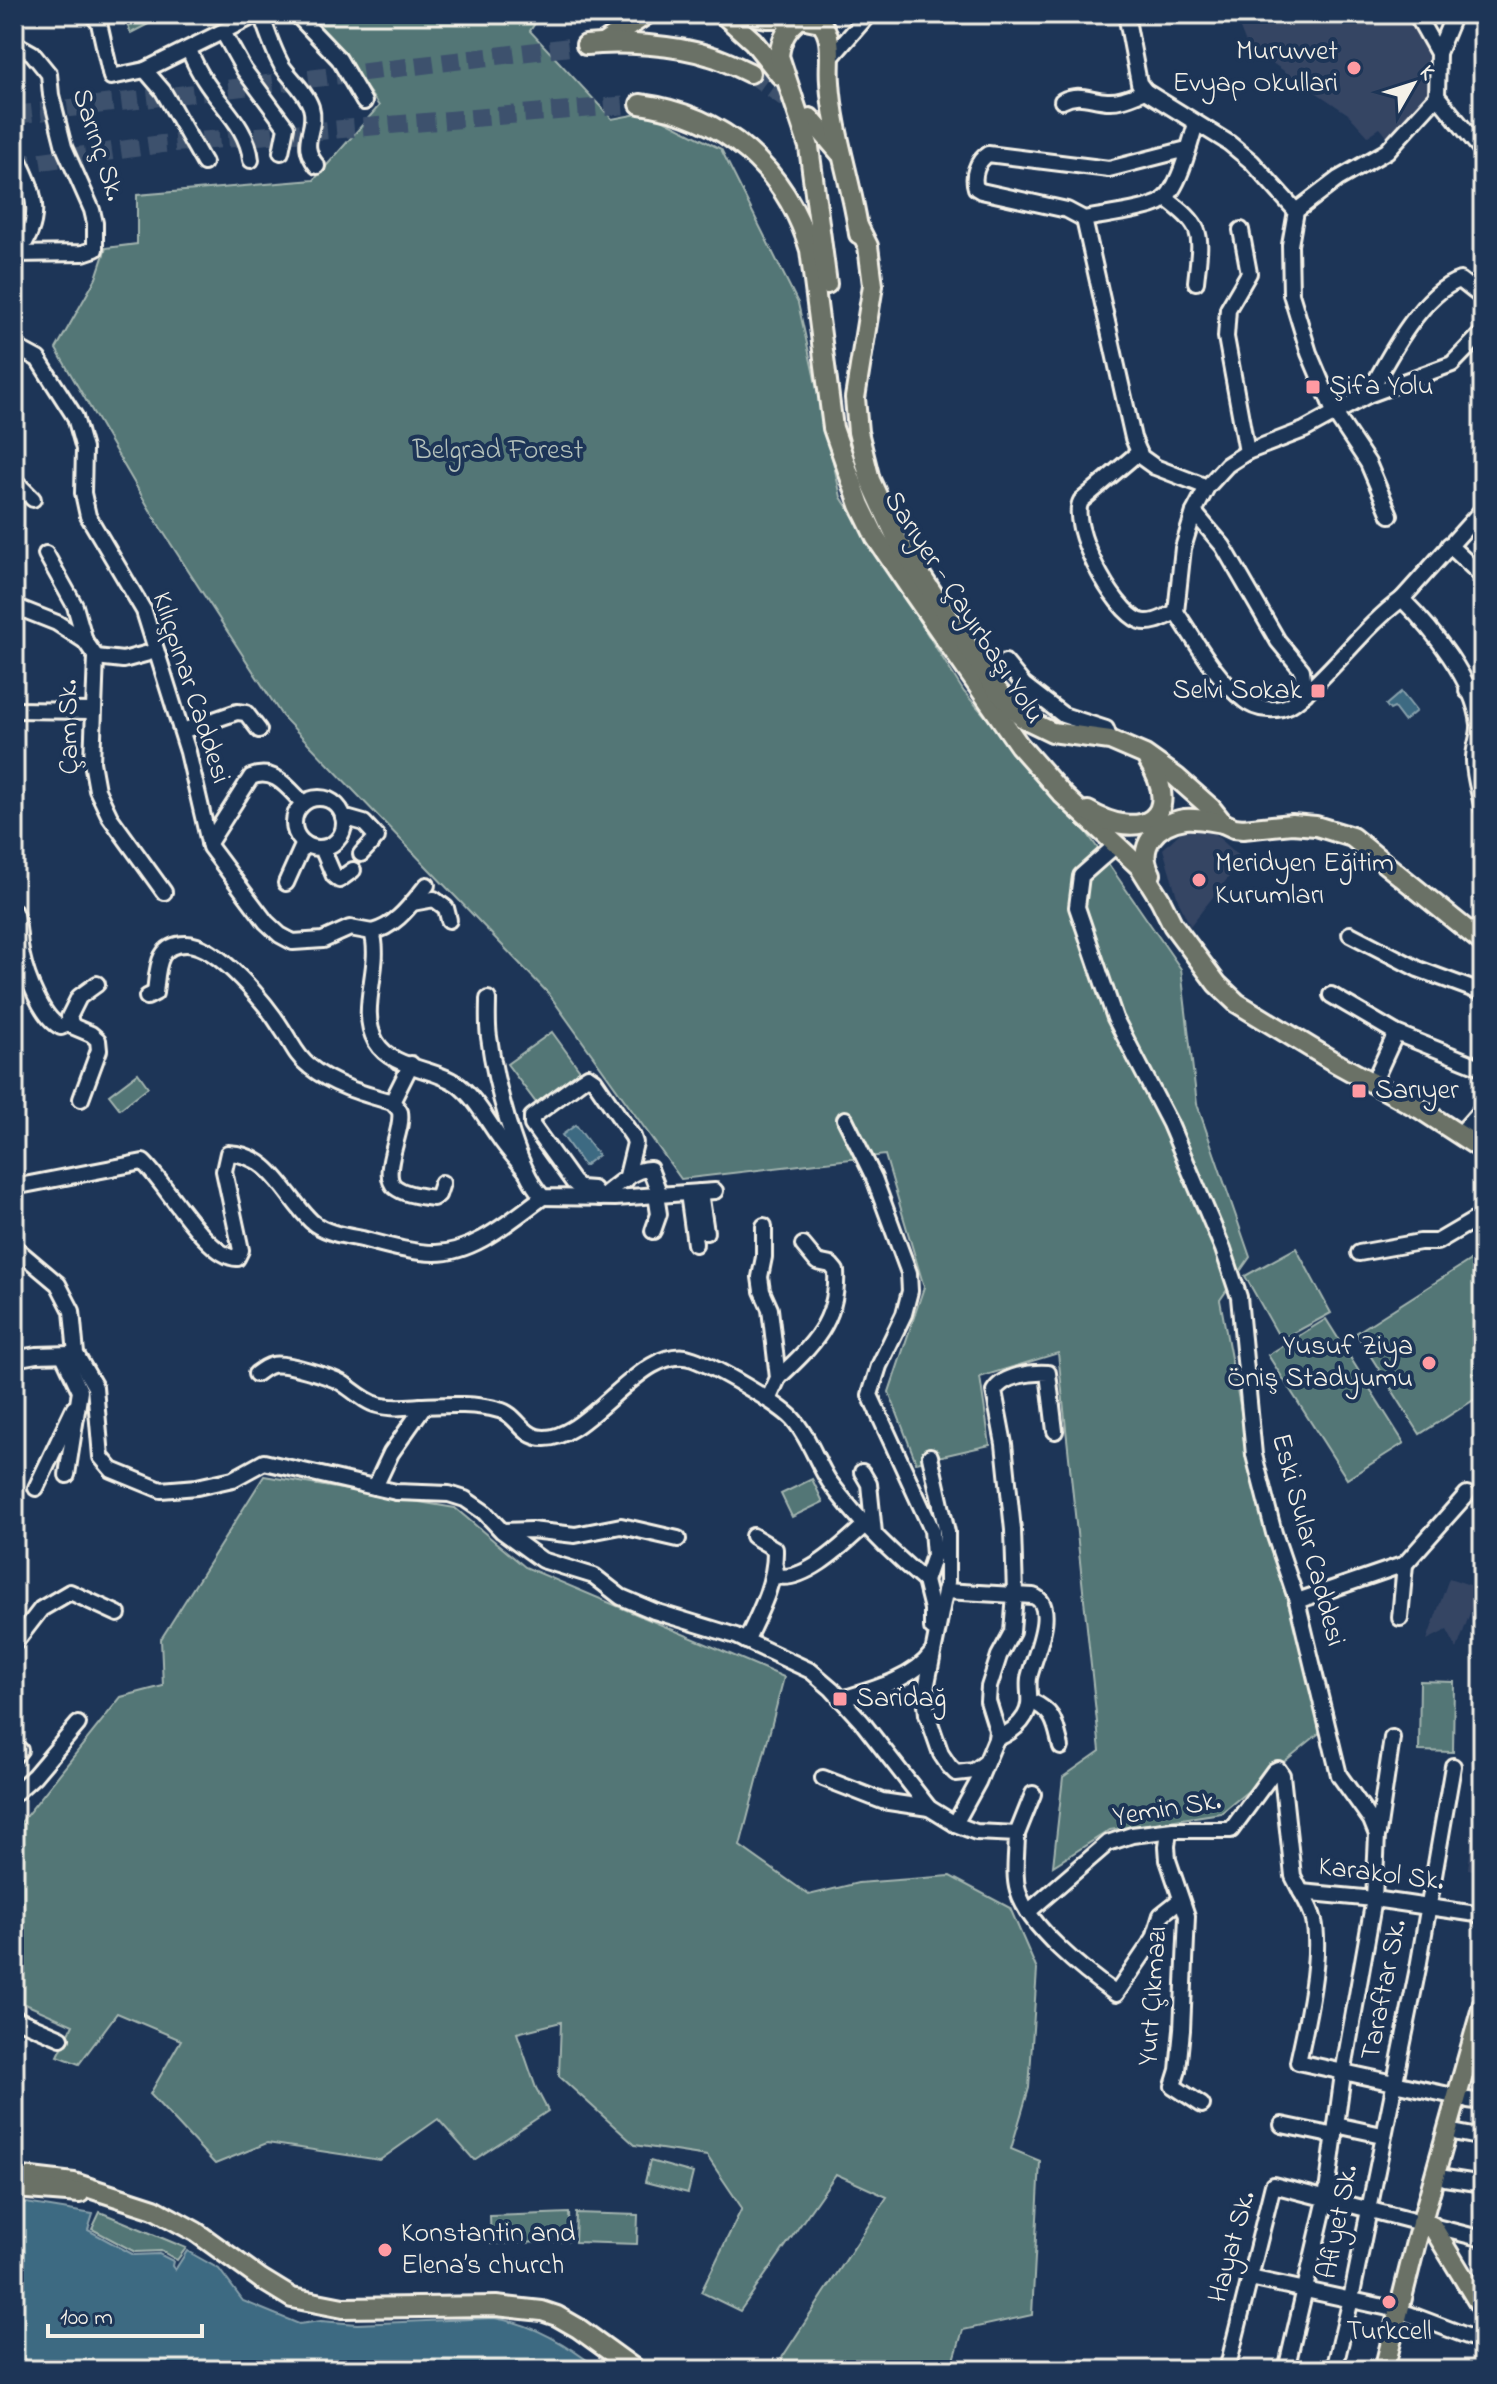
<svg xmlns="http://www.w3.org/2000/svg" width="1497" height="2384" font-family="'Indie Flower',sans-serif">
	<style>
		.built { fill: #344464 }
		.green { fill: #527676; stroke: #a3b4af; stroke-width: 2 }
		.water { fill: #3e6a82; stroke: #87a0ab; stroke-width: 2 }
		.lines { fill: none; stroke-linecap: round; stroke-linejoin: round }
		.major-tunnel { stroke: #3d516d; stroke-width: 18; stroke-dasharray: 18 9; stroke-linecap: butt }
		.minor-casing { stroke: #f4f1e8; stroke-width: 20 }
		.major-casing { stroke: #f4f1e8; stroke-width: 24 }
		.minor { stroke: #1d3557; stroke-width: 14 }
		.major { stroke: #6a7166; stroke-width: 18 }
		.poi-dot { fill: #ff9aa2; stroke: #1d3557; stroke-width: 3 }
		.labels { text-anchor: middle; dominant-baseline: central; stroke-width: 8; stroke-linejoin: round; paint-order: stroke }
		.poi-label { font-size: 28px; fill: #f4f1e8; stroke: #1d3557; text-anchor: start }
		.street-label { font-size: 28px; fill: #f4f1e8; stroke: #1d3557 }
		.park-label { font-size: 28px; fill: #b3c0ba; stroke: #1d3557 }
	</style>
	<rect width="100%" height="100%" fill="#1d3557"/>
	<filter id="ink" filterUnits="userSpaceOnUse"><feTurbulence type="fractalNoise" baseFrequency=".0125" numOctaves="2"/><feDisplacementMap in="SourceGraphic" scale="16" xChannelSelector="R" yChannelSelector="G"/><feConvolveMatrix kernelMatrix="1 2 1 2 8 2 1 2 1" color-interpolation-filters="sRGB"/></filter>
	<g filter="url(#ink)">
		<g class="built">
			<path d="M1234,14H1410L1426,40L1429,93L1388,138L1380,128L1368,136L1348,114L1247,46Z"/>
			<path d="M1186,827L1210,830L1243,859L1190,926L1178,900L1163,849Z"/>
			<path d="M1449,1578L1479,1588L1457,1649L1447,1630L1427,1640Z"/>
			<path d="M1480,1776L1483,1777V1872L1468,1869Z"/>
		</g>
		<g class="green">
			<path d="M122,14H168L131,33Z"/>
			<path d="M306,14H541L530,31L612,119L648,112L721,149L798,303L841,497L964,692L1083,827L1181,969L1197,1104L1250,1257L1220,1300L1241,1411L1328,1726L1221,1813L1110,1830L1053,1866L1063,1777L1100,1751L1058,1353L980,1377L990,1445L916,1462L889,1392L924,1287L885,1155L681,1179L548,993L282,716L160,527L56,349L96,278L106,248L137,244V195L314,180L379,106L331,38Z"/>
			<path d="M552,1032L584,1076L540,1108L507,1064Z"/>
			<path d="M138,1073L148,1087L120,1109L109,1095Z"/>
			<path d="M1296,1248L1331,1313L1281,1340L1245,1276Z"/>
			<path d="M1483,1252V1394L1420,1434L1356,1333Z"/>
			<path d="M1326,1319L1404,1443L1347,1479L1268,1355Z"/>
			<path d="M264,1476L455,1508L525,1567L784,1677L740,1846L809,1895L858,1883L950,1876L1010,1908L1037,1970L1029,2088L1011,2149L1040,2161L1032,2315L963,2330L951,2370H774L887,2197L836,2174L740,2311L701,2292L742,2208L707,2156L635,2145L559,2076L561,2022L517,2033L536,2088L548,2111L474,2160L438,2119L380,2160L267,2143L215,2164L150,2094L181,2040L117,2013L79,2064L58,2056L73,2025L14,1999V1831L121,1697L163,1686L161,1639Z"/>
			<path d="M812,1479L823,1502L792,1517L781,1494Z"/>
			<path d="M1420,1681L1454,1682L1453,1752L1419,1751Z"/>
			<path d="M650,2161L693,2173L688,2193L645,2182Z"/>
			<path d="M100,2212L186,2248L177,2260L161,2251L135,2252L92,2229Z"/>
			<path d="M569,2213L570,2241L491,2244L490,2216Z"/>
			<path d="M576,2213L638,2215L637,2244L575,2242Z"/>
		</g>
		<g class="water">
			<path d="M1401,692L1416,711L1404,721L1394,708L1390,710L1386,705Z"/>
			<path d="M576,1125L598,1155L584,1166L562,1135Z"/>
			<path d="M14,2201L93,2214L88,2230L134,2255L159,2254L173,2261L172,2266L175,2270L187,2251L219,2269L243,2301L299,2324L321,2321L357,2324L494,2318C534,2324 568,2345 600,2370H14Z"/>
		</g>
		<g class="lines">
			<g class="major-tunnel">
				<path d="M750,73L799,108"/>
				<path d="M14,115L586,45"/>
				<path d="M14,165L162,144L640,104"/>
			</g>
			<g class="minor-casing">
				<g id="minor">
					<path d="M92,14L99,23L111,77L145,70L258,14"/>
					<path d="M261,14C267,32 273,50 282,66C291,79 306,92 311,107C318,130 297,142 317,166"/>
					<path d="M296,14L339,59L364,102"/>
					<path d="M1126,14L1139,83L1145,91L1229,143L1252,162L1296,211"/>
					<path d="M1416,14L1438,53"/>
					<path d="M223,32L244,70L286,127L281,152"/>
					<path d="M14,43L32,53L49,74L51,95L64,147L92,210L95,223V249L83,253L14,254"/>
					<path d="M189,50C194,62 200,74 207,84C224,109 248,129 251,160"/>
					<path d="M829,60L869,14"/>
					<path d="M145,70L163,91L204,163"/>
					<path d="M1437,96L1483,152"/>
					<path d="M1062,101C1079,92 1090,100 1107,101C1120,102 1132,96 1145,91"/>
					<path d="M1187,149L1109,169L988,154C977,161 972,176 976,188L981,191L1067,210L1084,219C1104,215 1142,211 1159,203C1179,193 1189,145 1196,124"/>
					<path d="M14,151C34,189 46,218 17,254"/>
					<path d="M1165,198C1206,228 1201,234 1196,282"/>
					<path d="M1084,219L1133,438L1141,457L1155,467L1207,487"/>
					<path d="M1241,230L1249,273L1228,309L1226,337L1247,452"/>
					<path d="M1483,332L1452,364L1368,395L1304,430L1247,452L1227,465L1207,487L1194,512L1183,548L1176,612C1196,641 1215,678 1244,700C1256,710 1276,712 1290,705C1299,700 1307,692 1314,685C1344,657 1369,623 1402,599C1432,629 1474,680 1479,724C1480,736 1473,749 1474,761C1474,777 1480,794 1483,810"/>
					<path d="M14,346L38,359L75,417L84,449L83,493L88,516L144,611L188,752L210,847L266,922L280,935L293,942L323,940L350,928L372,932C383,966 357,1009 376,1042C392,1069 433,1067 457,1084C475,1097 486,1119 499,1137C507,1149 517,1160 526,1171"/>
					<path d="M1368,395C1387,360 1421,293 1460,280L1483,298"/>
					<path d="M1139,452L1081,501C1068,524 1113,611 1140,621C1152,625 1165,617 1176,612"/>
					<path d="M14,480L33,499"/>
					<path d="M1194,512L1223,546L1278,641L1302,670L1305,694"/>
					<path d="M1390,515L1368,463L1334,412L1309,353L1291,294L1290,245L1296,211L1338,179L1387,151L1437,96L1438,53L1454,14"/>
					<path d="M1449,545L1483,577"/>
					<path d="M46,554L75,606L85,641L96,657L92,762L97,790L110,817L164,892"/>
					<path d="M1402,599L1483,509"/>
					<path d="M14,606L57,623L85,641"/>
					<path d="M96,657L123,660L156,651"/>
					<path d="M1005,662L1024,685L1063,715L1106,729L1110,740"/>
					<path d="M1467,691L1483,681"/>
					<path d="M14,710L92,711"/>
					<path d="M182,731L237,712L246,713L259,730"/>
					<circle cx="319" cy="823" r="25"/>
					<path d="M343,817L364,823L377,837L361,854"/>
					<path d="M209,843L251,777C274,767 288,788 303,803"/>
					<path d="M1116,845L1081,876L1077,907L1115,1018L1170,1124L1223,1249L1239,1297L1254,1455L1274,1533L1297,1601L1339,1775L1371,1820L1377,1835L1374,1899L1343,2074L1326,2199L1286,2370"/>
					<path d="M322,848L334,876L339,880L353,870"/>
					<path d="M286,883L304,843"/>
					<path d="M412,903L434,899L446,908L449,920"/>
					<path d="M14,912C20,925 18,941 22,956C26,975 42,1019 61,1027L71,1023"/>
					<path d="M372,932C397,926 411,904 427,885"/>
					<path d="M1350,934L1418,969L1483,993"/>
					<path d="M1331,995L1396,1033L1483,1068"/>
					<path d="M147,997L155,993C158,970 156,944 186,944C218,944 268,1006 284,1032C292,1044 297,1057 309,1066C332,1085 364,1094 392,1102C395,1105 399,1109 400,1112C404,1131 379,1174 395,1187C405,1195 421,1196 433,1198L438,1195L442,1183"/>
					<path d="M488,999C488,1011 487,1024 489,1037C494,1076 516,1170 543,1197L615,1198L715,1191"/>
					<path d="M1373,1083L1396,1033"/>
					<path d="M81,1099L99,1050L98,1040L91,1034L72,1026L69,1017L79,997L97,984"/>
					<path d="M392,1102L411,1064"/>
					<path d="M845,1119L874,1178L909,1273L910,1291L904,1314L879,1366L870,1395L932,1530L934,1555L925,1581"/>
					<path d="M1459,1135L1483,1108"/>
					<path d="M626,1180L635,1143L633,1137L594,1080L588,1076L582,1080L532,1117V1125L573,1182L580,1188L593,1189L600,1198C613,1188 634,1168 650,1169L660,1195"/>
					<path d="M14,1187L143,1162C166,1183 207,1258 237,1258L241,1250L224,1171L228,1153C271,1154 285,1196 311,1221C324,1233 346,1236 362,1239C385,1245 412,1253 435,1253C475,1253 512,1219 543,1197"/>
					<path d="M700,1192L706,1232"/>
					<path d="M688,1193L695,1244"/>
					<path d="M764,1226V1257L760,1277L762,1291L770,1309L778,1378L768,1400"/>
					<path d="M653,1231L659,1214L656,1195"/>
					<path d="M14,1247L58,1284L72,1311L76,1354L95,1387L101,1457L112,1470L161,1490L197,1487L233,1479L264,1462L396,1492L449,1494L465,1499L484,1512L502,1531L542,1560L594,1576L621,1597L654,1611L736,1636L811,1671L832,1689L862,1722L929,1808L955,1824L976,1832L1017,1834C1017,1851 1013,1875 1018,1891C1028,1927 1086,1973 1116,1994L1154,1938L1161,1915L1180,1900"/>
					<path d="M1359,1253L1420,1242H1437L1483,1215"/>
					<path d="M63,1355L80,1391L67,1475"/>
					<path d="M14,1359L36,1355L71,1354"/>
					<path d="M256,1374C260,1371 267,1366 272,1365C286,1362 329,1376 342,1383C353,1390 365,1402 378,1405C391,1409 407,1407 420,1406C446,1405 473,1403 499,1410C516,1414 521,1433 537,1437C585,1450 641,1339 693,1359C715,1367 776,1402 792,1418C808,1435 816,1461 829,1481C856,1518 890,1552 925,1581"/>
					<path d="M778,1378C812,1346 839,1321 836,1271L831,1265L817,1262L803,1245"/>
					<path d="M930,1456L947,1532V1582L925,1694L927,1714L941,1754L949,1766L956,1773L974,1771L985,1763"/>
					<path d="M862,1472L869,1484L874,1533"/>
					<path d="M375,1487L391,1453L424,1406"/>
					<path d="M36,1488L74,1408"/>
					<path d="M503,1531L531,1530L575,1535L621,1526L678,1539"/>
					<path d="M775,1566L777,1576C805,1583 846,1542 866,1524"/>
					<path d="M925,1581L932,1609V1628"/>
					<path d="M945,1591L1033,1596C1060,1605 1032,1661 1029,1678C1027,1692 1033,1702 1025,1716C1018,1728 1008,1734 996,1739"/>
					<path d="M1297,1601L1405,1564L1467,1494"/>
					<path d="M1400,1618L1405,1564"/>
					<path d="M746,1641C760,1612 776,1582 775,1549L753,1536"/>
					<path d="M14,1644L41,1609L70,1592L118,1614"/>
					<path d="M842,1699C871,1690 914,1679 932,1653"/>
					<path d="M1031,1701C1055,1712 1055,1723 1061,1747"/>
					<path d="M14,1756L20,1750"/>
					<path d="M823,1778L882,1801L929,1808"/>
					<path d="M14,1794L34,1776L78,1724"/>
					<path d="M955,1824L978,1782L996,1739L997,1730L988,1701L989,1687L999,1656L1012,1632L1015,1594L1013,1530L1004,1444L994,1391C1004,1375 1031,1372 1048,1373L1055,1431"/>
					<path d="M1169,1831L1167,1846L1168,1860L1187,1916L1182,2030L1178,2070L1173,2086L1202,2105"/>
					<path d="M1378,1833L1392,1738"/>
					<path d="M1017,1834L1033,1794"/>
					<path d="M1028,1912L1108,1843L1132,1835L1173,1830H1231L1274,1771L1278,1769L1282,1775L1293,1876L1301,1892"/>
					<path d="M14,2018L61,2038"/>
					<path d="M1458,2097L1298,2062C1306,2026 1322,1956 1314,1921C1312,1911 1307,1902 1301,1892L1374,1899L1483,1915"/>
					<path d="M1468,2100L1483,2102"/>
					<path d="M1282,2125L1335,2136"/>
					<path d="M1336,2125L1382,2135"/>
					<path d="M1458,2133L1483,2138"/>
					<path d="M1445,2178L1483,2184"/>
					<path d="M1432,2226L1483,2239"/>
					<path d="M1250,2278L1398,2310"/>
					<path d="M1409,2314L1483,2342"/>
					<path d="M1227,2370L1273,2185L1421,2223"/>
					<path d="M1334,2370L1351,2299L1418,1968L1453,1766"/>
				</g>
			</g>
			<g class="major-casing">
				<g id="major">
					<path d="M723,14L753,41L780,75"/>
					<path d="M744,14L767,18H801"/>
					<path d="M604,43L647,14"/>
					<path d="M586,45C621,41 676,45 710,56C724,60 737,67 750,73"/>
					<path d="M640,104C724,115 786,169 810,250L833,428L860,505L876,538L914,594L1019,745L1063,795L1140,867L1160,899L1173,925L1217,984L1237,1003L1336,1063L1420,1109L1483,1150"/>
					<path d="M810,118L840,153"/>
					<path d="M858,226L868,246L873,285L855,398L858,432L870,480L898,541L996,689L1023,718L1052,732L1110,740L1145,755L1176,777L1211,808L1223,823L1234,828L1243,829L1292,824L1316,826L1352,837L1483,943"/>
					<path d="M827,284L809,147L779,56C781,39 787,28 801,18L820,22C835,38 828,62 830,82C833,134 852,183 859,234"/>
					<path d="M1088,811C1140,842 1185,819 1148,760"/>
					<path d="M1151,874C1135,847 1157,823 1185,819C1197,818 1211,821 1223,823"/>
					<path d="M14,2176L74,2183L154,2209L196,2232L261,2279L292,2298L343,2308L496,2306L542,2311L557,2316L578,2328L636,2370"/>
					<path d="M14,2188L80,2193"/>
					<path d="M1421,2223L1432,2226L1483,2310"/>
					<path d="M1384,2370L1416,2242L1483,2004"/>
				</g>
			</g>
			<use href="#minor" class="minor"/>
			<use href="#major" class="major"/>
		</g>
	</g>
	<g class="poi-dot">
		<circle cx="1354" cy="68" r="8"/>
		<rect x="1305" y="379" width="16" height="16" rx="4"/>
		<rect x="1310" y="683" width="16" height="16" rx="4"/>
		<circle cx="1199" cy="880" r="8"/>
		<rect x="1351" y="1083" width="16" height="16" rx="4"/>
		<circle cx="1429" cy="1363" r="8"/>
		<rect x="832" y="1691" width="16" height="16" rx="4"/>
		<circle cx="385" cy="2250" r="8"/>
		<circle cx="1389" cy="2302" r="8"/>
	</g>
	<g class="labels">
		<g class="poi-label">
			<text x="1338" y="52" text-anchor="end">Muruvvet<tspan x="1338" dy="32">Evyap Okullari</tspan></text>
			<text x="1329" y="387">Şifa Yolu</text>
			<text x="1302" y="691" text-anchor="end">Selvi Sokak</text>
			<text x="1215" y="864">Meridyen Eğitim<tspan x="1215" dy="32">Kurumları</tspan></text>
			<text x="1375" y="1091">Sarıyer</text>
			<text x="1413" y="1347" text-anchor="end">Yusuf Ziya<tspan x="1413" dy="32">Öniş Stadyumu</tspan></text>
			<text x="856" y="1699">Saridağ</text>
			<text x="401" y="2234">Konstantin and<tspan x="401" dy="32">Elena’s church</tspan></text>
			<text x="1389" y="2332" text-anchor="middle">Turkcell</text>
		</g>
		<g class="street-label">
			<text transform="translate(97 145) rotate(72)">Sarınç Sk.</text>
			<text transform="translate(963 608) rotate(57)">Sarıyer - Çayırbaşı Yolu</text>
			<text transform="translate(190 688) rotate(72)">Kılıçpınar Caddesi</text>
			<text transform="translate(70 727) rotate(-91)">Çam Sk.</text>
			<text transform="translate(1307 1540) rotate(75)">Eski Sular Caddesi</text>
			<text transform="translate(1167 1810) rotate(-9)">Yemin Sk.</text>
			<text transform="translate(1381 1875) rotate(7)">Karakol Sk.</text>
			<text transform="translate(1385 1990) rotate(-79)">Taraftar Sk.</text>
			<text transform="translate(1154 1996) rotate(-86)">Yurt Çıkmazı</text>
			<text transform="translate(1339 2222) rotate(-79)">Afiyet Sk.</text>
			<text transform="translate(1233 2247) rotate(-75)">Hayat Sk.</text>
		</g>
		<g class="park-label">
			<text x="498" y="451">Belgrad Forest</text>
		</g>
	</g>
	<rect width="1497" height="2384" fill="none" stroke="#1d3557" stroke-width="48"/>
	<rect x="24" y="24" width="1449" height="2336" fill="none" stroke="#f4f1e8" stroke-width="3" filter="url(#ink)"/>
	<g transform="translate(1413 84) rotate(51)" stroke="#1d3557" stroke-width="6" paint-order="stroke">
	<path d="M0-6L14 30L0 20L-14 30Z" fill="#f4f1e8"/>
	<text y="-12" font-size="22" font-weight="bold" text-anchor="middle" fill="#f4f1e8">K</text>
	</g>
	<path d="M48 2324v12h154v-12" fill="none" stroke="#f4f1e8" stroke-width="4"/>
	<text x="60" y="2324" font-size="24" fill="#f4f1e8" stroke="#1d3557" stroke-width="6" paint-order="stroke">100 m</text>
</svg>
